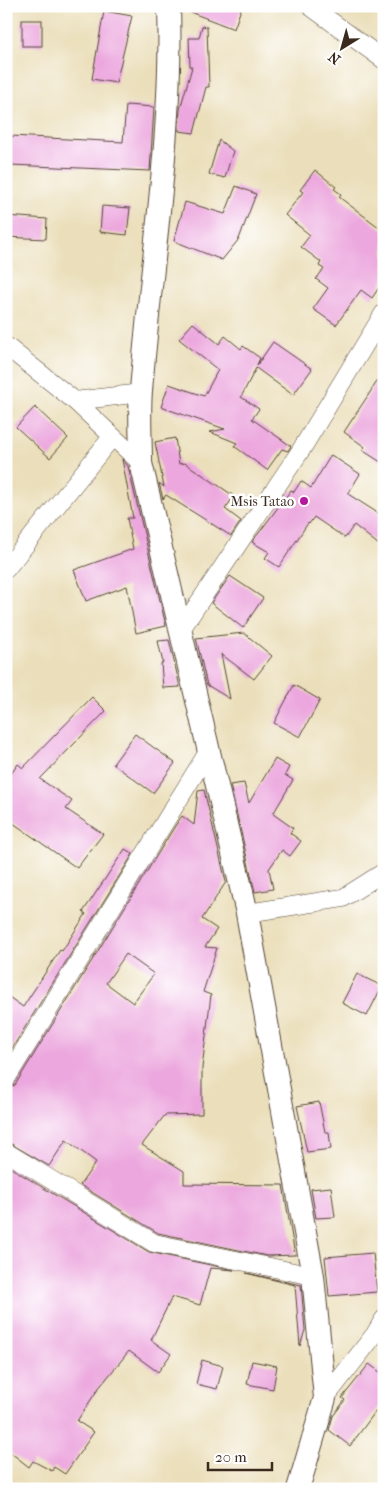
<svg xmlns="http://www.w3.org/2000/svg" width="390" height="1495" font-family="'IM FELL French Canon',serif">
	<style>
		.building { fill: #eca7de; fill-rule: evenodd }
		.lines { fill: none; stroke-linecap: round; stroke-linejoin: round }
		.minor-casing { stroke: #554536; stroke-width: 19 }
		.tertiary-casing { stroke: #554536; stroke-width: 24 }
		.minor { stroke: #fff; stroke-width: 18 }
		.tertiary { stroke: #fff; stroke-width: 22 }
		.poi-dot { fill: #b5179e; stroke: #fff; stroke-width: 2 }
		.labels { text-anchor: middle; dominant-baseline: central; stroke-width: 5; stroke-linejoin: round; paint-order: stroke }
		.poi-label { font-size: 14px; fill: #3b2a1e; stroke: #fff; text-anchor: end }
	</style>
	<rect width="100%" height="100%" fill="#fff"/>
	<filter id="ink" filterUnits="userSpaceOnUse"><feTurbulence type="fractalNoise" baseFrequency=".02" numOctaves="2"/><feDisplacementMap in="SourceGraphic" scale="10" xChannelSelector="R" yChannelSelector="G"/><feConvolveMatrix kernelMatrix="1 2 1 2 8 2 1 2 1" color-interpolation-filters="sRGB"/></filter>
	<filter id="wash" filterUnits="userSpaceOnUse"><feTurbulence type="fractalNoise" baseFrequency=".0096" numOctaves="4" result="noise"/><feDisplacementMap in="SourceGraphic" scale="20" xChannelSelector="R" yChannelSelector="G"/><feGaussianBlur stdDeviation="1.12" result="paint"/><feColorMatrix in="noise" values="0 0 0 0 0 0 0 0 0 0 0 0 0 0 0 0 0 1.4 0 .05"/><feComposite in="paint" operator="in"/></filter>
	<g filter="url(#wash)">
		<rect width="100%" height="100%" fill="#ebdfbb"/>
		<g id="blocks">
			<g class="building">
				<path d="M182,6H242L234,29L182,9Z"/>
				<path d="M104,11L132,16L116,83L92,79Z"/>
				<rect x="22" y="20" width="20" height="26"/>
				<path d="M202,26L207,27L209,87H206L194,133L179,131L180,109L192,67H190L189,38H199Z"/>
				<path d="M126,105L154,107L150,171L10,165L11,136L123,142Z"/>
				<path d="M219,140L233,151L225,178L209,174Z"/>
				<path d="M315,170L336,187L334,189L341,194L339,197L384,231V280L372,298L361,290L336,325L313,309L328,288L316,279L324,269L319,266L321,262L301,247L310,235L285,215L303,192L300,190Z"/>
				<path d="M236,186L256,194L239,239L222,260L174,241L185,202L225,214Z"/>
				<path d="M102,206L130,208L127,235L100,232Z"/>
				<path d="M6,216L47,219L46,239L6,237Z"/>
				<path d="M193,323L219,344L225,336L241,349L243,346L260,358L257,365L273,342L312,369L293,395L256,368L241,397L259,409L252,419L291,446L288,451L282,449L267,470L234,446L237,443L210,432L225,429L161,407L169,384L204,396L218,370L179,339Z"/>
				<path d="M384,371V464L362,450L365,447L344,432Z"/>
				<path d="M35,407L68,438L50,458L16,427Z"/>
				<path d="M175,438L179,464L185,463L234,496L225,509L241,521L231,536L166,495L163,499L159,483L164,487L155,442Z"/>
				<path d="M331,455L360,474L348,494L384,517V549L354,525L345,538L314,517L309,524L308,523L279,567L265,558L269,552L252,542L291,490L294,492L301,481L311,488Z"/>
				<path d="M122,459L128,466L166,626L136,633L127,586L86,601L74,570L133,549L127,518H133Z"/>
				<path d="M230,576L263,598L243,628L211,603Z"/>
				<path d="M244,633L272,656L254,679L221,654L230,699L207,685L196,638Z"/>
				<path d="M169,640L180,687L163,688L161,663H163L158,641Z"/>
				<path d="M294,685L320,700L300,737L274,723Z"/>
				<path d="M92,697L106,711L40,779L72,801L66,809L103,834L77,868L6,818V781L18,764L23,768Z"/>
				<path d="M135,734L175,763L153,793L113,764Z"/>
				<path d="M275,759L289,767L285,775L293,780L273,814L293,828L290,833L301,841L290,856L282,850L269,869L273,889L255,892L230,785L244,783L249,803Z"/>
				<path d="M204,790L226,882L202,919L217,929L205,947L217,948L203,992L211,995L202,1068V1114L165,1115L142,1145L184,1171V1184L283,1185L295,1255L267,1256L158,1233L80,1185L96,1162L66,1140L49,1166L6,1141V1090L15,1085L175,826L182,816L194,825L198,791ZM126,954L154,974L133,1003L106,983Z"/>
				<path d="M125,849L133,854L6,1058V995L23,1007L60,950L62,951L86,914L83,912Z"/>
				<path d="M357,974L382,986L367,1016L342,1003Z"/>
				<path d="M319,1102L325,1132H329L331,1149L307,1152L297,1106Z"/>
				<path d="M6,1165L149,1252L234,1270L210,1268L200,1305L172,1297L151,1340L171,1354L158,1372L129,1351L98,1389L77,1421L94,1432L65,1474L54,1467L52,1471L33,1461L29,1467L6,1449Z"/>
				<path d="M331,1187L335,1217L316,1218L311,1189Z"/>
				<path d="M373,1253L377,1292L329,1296L325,1257Z"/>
				<path d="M246,1273L301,1285L305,1330L300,1346L295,1285Z"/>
				<path d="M202,1360L223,1366L217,1389L196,1384Z"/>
				<path d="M252,1361L277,1366L273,1389L247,1384Z"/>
				<path d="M369,1364L384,1375V1400L350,1446L329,1430L333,1416L345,1400L342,1398Z"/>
			</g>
		</g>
	</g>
	<g filter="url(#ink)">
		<use href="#blocks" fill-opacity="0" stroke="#554536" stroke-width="1"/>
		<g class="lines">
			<g class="minor-casing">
				<g id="minor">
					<path d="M310,6L384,60"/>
					<path d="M6,346L75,401L141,463"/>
					<path d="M75,401L141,393"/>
					<path d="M6,569L112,437"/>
					<path d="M180,631L301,450L384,313"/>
					<path d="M247,913L343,898L384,872"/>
					<path d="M6,1079L208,752"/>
					<path d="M6,1152L154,1243L313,1276"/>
					<path d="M325,1398L375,1334L384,1319"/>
				</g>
			</g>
			<g class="tertiary-casing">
				<path id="tertiary" d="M169,6C173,135 151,263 141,391C139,415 141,439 141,463L247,913L313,1276L325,1398L298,1489"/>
			</g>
			<use href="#minor" class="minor"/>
			<use href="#tertiary" class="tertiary"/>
		</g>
	</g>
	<circle class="poi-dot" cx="304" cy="501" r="5"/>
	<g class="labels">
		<g class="poi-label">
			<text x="294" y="501">Msis Tatao</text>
		</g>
	</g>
	<rect width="390" height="1495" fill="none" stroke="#fff" stroke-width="25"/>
	<g transform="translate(342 48) rotate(217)" stroke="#ffffff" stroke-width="4" paint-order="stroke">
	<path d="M0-4L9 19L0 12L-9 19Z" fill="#3b2a1e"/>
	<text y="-8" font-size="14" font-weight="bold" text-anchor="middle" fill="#3b2a1e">N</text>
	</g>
	<path d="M208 1462v8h64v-8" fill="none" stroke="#3b2a1e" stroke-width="2.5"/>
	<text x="215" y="1462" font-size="15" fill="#3b2a1e" stroke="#ffffff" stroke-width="4" paint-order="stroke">20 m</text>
</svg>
